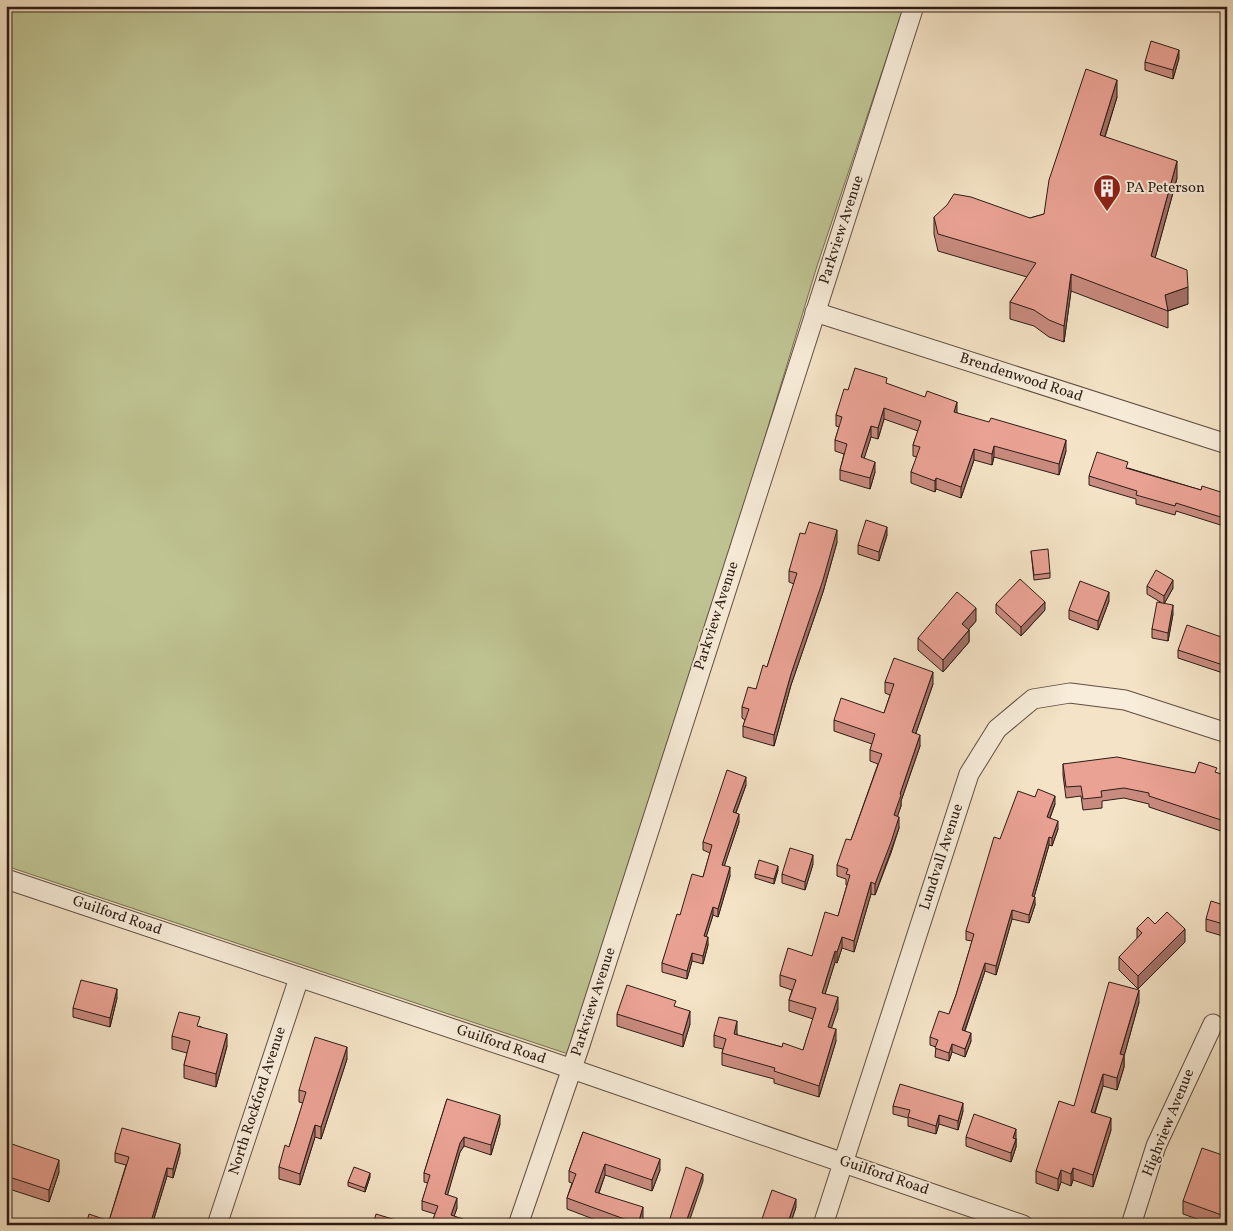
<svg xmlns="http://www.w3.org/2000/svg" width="1233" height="1231" font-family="Vollkorn,serif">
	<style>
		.green { fill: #bfc392; stroke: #767054 }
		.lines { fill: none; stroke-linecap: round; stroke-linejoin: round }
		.minor-casing { stroke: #5f4e41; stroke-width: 21 }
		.minor { stroke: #f8edda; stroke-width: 19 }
		.wall { fill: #c98b7f; stroke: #2d1c15 }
		.shaded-wall { fill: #a47168; stroke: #2d1c15 }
		.building { fill: #eaa294; stroke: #2d1c15 }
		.labels { text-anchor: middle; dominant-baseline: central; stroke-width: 4; stroke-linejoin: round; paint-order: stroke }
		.poi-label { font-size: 15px; fill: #2d1c15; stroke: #f8edda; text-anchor: start }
		.street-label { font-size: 15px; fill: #2d1c15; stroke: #f8edda }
	</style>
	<rect width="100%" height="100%" fill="#f4e3c6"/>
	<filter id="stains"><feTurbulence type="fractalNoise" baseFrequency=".004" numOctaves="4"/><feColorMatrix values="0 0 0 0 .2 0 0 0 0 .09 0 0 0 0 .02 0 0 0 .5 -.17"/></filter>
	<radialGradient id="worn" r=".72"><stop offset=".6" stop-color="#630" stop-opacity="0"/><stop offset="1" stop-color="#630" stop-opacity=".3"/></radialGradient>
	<path class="green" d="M6,6H904L817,266L580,1045L571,1055L6,866Z"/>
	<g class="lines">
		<g class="minor-casing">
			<g id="minor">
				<path d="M815,312L1227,444"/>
				<path d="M6,879L549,1061L1023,1225"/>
				<path d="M217,1225L299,978"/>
				<path d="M518,1225L580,1045L914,6"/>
				<path d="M823,1225L969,774L997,729L1033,699L1070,693L1125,700L1227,733"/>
				<path d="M1131,1225L1156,1146L1213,1024"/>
			</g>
		</g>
		<use href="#minor" class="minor"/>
	</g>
	<g class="wall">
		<path d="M1200,6H1220L1218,12Z"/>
		<path d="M1179,58L1173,79L1145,70V62Z"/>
		<path d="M1117,97L1105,137L1177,178L1155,258L1188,304L1168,311V328L1071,291L1064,342L1049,337L1034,326L1010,319V302L1027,277L938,251L934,234V217L1030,218L1044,214Z"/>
		<path d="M887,384L957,413L1066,451L1059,475L994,457L992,465L974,460L961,498L936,489L935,492L911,483V472L917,457L913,456V445L918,431L884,419L878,439L871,437L864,458L875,472L870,489L840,480V470L844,454L835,451V440L839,427L836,426V415L848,390Z"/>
		<path d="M1128,468L1201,490L1227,494V527L1176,511L1175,515L1136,504V499L1089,485V476Z"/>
		<path d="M887,535L879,561L858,554V545Z"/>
		<path d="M837,542L823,592L791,685L774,746L743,737V726L745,720L742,718V707L756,689L767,667L794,584L789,582V571Z"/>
		<path d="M1031,551L1050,573V578L1034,580Z"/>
		<path d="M1147,586L1173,588L1164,604L1173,614L1168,641L1152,638V629L1162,603L1147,594Z"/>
		<path d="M1109,601L1098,630L1069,619V610Z"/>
		<path d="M996,604L1045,610L1021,636L996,613Z"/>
		<path d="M976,621L969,629V642L943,672L918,650V638Z"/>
		<path d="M1227,639V671L1226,674L1178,658V650Z"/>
		<path d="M885,682L933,684L916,733L920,746L901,801V806L897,816L899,828L891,853L875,895L871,894L854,952L842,948L837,963L835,962L825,994L838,1009L831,1028L836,1041L819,1097L774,1083V1079L722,1065V1053L723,1049L714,1047V1035L737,1033V1035L782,1047L803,1050L813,1019L789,1011V1000L792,990L780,986V975L812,956L838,916L847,885H846V879L837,876V865L851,840L878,764L870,761V750L872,744L834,731V720L884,713L890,695L885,693Z"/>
		<path d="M1063,764L1195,773H1217L1227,776V833L1149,807V804L1124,798L1102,801V808L1083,810L1081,796L1066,798L1063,775Z"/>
		<path d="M746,785L736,813L739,822L724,866L730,876L718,917L713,915L706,936L708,945L703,964L692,961L687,979L662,972V963L680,915L703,877L710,853L703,850V842Z"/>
		<path d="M1035,797L1055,804L1050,818L1058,829L1052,846L1049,845L1034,897L1035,905L1029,923L1012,919L996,975L985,971L965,1031L971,1041L965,1057L952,1052L949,1061L935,1057L936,1047L930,1045V1037L949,1014L956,995L972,941L966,940V931L1000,839Z"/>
		<path d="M813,864L805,890L782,883V874Z"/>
		<path d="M778,870L774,884L755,878V874Z"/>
		<path d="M1227,906V947H1226V937L1206,931V919Z"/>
		<path d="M1155,924L1185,942L1138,989L1119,970V957L1137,939V928Z"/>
		<path d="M117,998L110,1027L73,1017V1008Z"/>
		<path d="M1139,1002L1124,1056V1067L1117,1090L1103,1086L1095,1113L1111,1130L1093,1187L1073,1180L1071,1186L1061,1182L1058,1191L1036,1183V1171L1074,1106Z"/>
		<path d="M676,1007L690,1024L683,1047L617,1026V1014Z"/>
		<path d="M200,1026L227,1046L216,1087L184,1078V1065L187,1053L172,1049V1036Z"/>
		<path d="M347,1059L321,1139L315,1137L300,1185L279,1179V1167L289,1147L303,1103L299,1102V1090Z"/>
		<path d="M447,1099L500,1124L491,1155L464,1146L460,1152L447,1195L457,1208L454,1216L463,1225H432V1222L435,1214L422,1210V1201L428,1183L424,1182V1173Z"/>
		<path d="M893,1106L963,1111L958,1130L939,1124L936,1134L908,1126V1118L893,1114Z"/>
		<path d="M583,1132L660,1170L652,1191L605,1175L599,1193L643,1218L641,1225H609L567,1209V1198L572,1183L569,1182V1171Z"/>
		<path d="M966,1137L1016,1138V1147L1011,1162L966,1146Z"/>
		<path d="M6,1142L59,1172L49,1202L6,1188Z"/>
		<path d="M1227,1150V1225H1214L1183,1214V1201L1225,1156Z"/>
		<path d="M115,1153H180L173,1178L167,1176L152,1225H86L109,1221L126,1165L115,1162Z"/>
		<path d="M370,1177L365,1192L348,1186V1182Z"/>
		<path d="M796,1207L790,1225H762V1219Z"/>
	</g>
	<g class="shaded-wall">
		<path d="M1179,50V58L1173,79V70Z"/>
		<path d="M1117,80V97L1100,152V135Z"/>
		<path d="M1177,161V178L1151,273V256Z"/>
		<path d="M1071,274V291L1064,342V326Z"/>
		<path d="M1188,287V304L1167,311L1165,295Z"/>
		<path d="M957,402V413L954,412Z"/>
		<path d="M884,408V419L878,439V428Z"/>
		<path d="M871,426V437L861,468V457Z"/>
		<path d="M1066,440V451L1059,475V464Z"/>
		<path d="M994,446V457L992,465V454Z"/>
		<path d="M974,449V460L961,498V487Z"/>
		<path d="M875,462V472L870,489V478Z"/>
		<path d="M936,478V489L935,492V481Z"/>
		<path d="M887,527V535L879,561V552Z"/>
		<path d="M837,530V542L823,592L791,685L774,746V735L791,674Z"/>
		<path d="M1173,580V588L1164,604V596Z"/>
		<path d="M1109,592V601L1098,630V621Z"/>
		<path d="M1045,602V610L1021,636V627Z"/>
		<path d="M1173,605V614L1168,641V633Z"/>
		<path d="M976,608V621L962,637V624Z"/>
		<path d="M969,630V642L943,672V660Z"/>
		<path d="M1227,662V671L1226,674V666Z"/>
		<path d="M933,672V684L912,744V732Z"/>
		<path d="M920,735V746L901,801V806L894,827V815L900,794Z"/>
		<path d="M746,777V785L733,820V812Z"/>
		<path d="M1055,796V804L1047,825V817Z"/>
		<path d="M739,814V822L722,873V865Z"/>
		<path d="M899,817V828L875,895V884Z"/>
		<path d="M1058,821V829L1052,846V838Z"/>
		<path d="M1049,837V845L1032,904V896Z"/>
		<path d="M813,855V864L805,890V882Z"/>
		<path d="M778,866V870L774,884V879Z"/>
		<path d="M730,867V876L718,917V909Z"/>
		<path d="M871,882V894L854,952V941Z"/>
		<path d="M1035,897V905L1029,923V915Z"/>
		<path d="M713,907V915L704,944V936Z"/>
		<path d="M1012,910V919L996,975V966Z"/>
		<path d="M1185,929V942L1138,989V976Z"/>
		<path d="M708,937V945L703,964V956Z"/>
		<path d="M842,937V948L837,963V952Z"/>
		<path d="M835,951V962L822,1004V993Z"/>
		<path d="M692,953V961L687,979V971Z"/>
		<path d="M985,963V971L962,1038V1030Z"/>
		<path d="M117,989V998L110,1027V1018Z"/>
		<path d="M1139,990V1002L1124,1056V1067L1117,1090V1078L1120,1054Z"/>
		<path d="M838,997V1009L828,1038V1027Z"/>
		<path d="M690,1011V1024L683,1047V1035Z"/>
		<path d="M737,1021V1033L734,1045V1034Z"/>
		<path d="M836,1029V1041L819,1097V1086Z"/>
		<path d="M971,1033V1041L965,1057V1049Z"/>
		<path d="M227,1034V1046L216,1087V1074Z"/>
		<path d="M952,1044V1052L949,1061V1053Z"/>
		<path d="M347,1047V1059L321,1139V1127Z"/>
		<path d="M1103,1074V1086L1091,1123V1112Z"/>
		<path d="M963,1103V1111L958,1130V1121Z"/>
		<path d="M500,1115V1124L491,1155V1145Z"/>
		<path d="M939,1115V1124L936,1134V1126Z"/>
		<path d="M1111,1118V1130L1093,1187V1175Z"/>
		<path d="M315,1125V1137L300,1185V1174Z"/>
		<path d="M1016,1129V1138L1013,1146V1138Z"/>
		<path d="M464,1137V1146L460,1152L445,1204V1194L460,1143Z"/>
		<path d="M1016,1139V1147L1011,1162V1153Z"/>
		<path d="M180,1144V1153L173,1178V1169Z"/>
		<path d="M660,1159V1170L652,1191V1180Z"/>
		<path d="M59,1160V1172L49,1202V1190Z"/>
		<path d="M605,1164V1175L595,1203V1192Z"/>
		<path d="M167,1168V1176L152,1225H150Z"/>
		<path d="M1073,1168V1180L1071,1186V1174Z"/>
		<path d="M1061,1170V1182L1058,1191V1179Z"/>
		<path d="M370,1173V1177L365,1192V1188Z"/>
		<path d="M703,1174V1181L688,1225H686V1222Z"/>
		<path d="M457,1198V1208L451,1225V1215Z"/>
		<path d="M796,1199V1207L790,1225H787Z"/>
		<path d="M643,1207V1218L641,1225H638Z"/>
	</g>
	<g class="building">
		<path d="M1151,41L1179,50L1173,70L1145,62Z"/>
		<path d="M1086,69L1117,80L1100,135L1177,161L1151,256L1187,270L1188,287L1165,295L1168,311L1071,274L1064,326L1049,320L1034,310L1010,302L1036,263L938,234L934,217L947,205L954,194L971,197L1030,218L1044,214L1049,180Z"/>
		<path d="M855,368L887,378L886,383L925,397L927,391L957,402L954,412L989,422L991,418L1066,440L1059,464L994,446L992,454L974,449L961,487L936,478L935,481L911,472L920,447L913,445L921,421L884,408L878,428L871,426L861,457L875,462L870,478L840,470L847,444L835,440L842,417L836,415L844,389L848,390Z"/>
		<path d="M1097,452L1128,462L1126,468L1201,490L1202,486L1227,494V519L1176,503L1175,506L1136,495L1137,491L1089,476Z"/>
		<path d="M866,520L887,527L879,552L858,545Z"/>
		<path d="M809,522L837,530L823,580L791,674L774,735L743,726L749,709L742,707L748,687L756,689L763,665L767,667L797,573L789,571L800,533L805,534Z"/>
		<path d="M1048,549L1050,573L1034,575L1031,551Z"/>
		<path d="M1156,570L1173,580L1164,596L1147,586Z"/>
		<path d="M1020,579L1045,602L1021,627L996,604Z"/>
		<path d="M1080,581L1109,592L1098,621L1069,610Z"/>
		<path d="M957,592L976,608L962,624L969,630L943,660L918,638Z"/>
		<path d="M1157,602L1173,605L1168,633L1152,629Z"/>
		<path d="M1187,625L1227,639V662L1226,666L1178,650Z"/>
		<path d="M894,658L933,672L912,732L920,735L900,794L901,795L894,815L899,817L891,842L875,884L871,882L854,941L842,937L837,952L835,951L822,993L838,997L828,1027L836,1029L819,1086L774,1071L775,1068L722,1053L726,1039L714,1035L719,1017L737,1021L734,1034L782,1047L783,1043L803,1050L816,1008L789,1000L796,980L780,975L788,948L812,956L825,912L838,916L850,875L846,874L848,869L837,865L846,839L851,840L882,754L870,750L875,734L834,720L841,698L884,713L894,684L885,682Z"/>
		<path d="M1117,757L1195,773L1199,762L1217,768L1215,772L1227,776V822L1149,796V793L1124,788L1101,791L1102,797L1083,799L1081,786L1066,787L1063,764Z"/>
		<path d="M727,770L746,777L733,812L739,814L722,865L730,867L718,909L713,907L704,936L708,937L703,956L692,953L687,971L662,963L677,914L680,915L692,874L703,877L712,845L703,842Z"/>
		<path d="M1038,789L1055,796L1047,817L1058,821L1052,838L1049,837L1032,896L1035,897L1029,915L1012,910L996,966L985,963L962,1030L971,1033L965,1049L952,1044L949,1053L935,1048L938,1040L930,1037L939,1011L949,1014L956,995L974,934L966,931L994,837L1000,839L1018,791L1035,797Z"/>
		<path d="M790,848L813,855L805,882L782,874Z"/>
		<path d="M759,860L778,866L774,879L755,874Z"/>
		<path d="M1211,901L1227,906V925L1206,919Z"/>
		<path d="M1167,912L1185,929L1138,976L1119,957L1142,933L1137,928L1148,917L1155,924Z"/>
		<path d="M81,980L117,989L110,1018L73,1008Z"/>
		<path d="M1109,982L1139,990L1120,1054L1124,1055L1117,1078L1103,1074L1091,1112L1111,1118L1093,1175L1073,1168L1071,1174L1061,1170L1058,1179L1036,1171L1059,1101L1074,1106Z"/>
		<path d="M627,985L676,1001L674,1006L690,1011L683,1035L617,1014Z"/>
		<path d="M179,1012L200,1017L197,1026L227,1034L216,1074L184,1065L190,1041L172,1036Z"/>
		<path d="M315,1037L347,1047L321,1127L315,1125L300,1174L279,1167L285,1145L289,1147L306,1092L299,1090Z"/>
		<path d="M900,1084L963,1103L958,1121L939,1115L936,1126L908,1117L910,1110L893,1106Z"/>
		<path d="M447,1099L500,1115L491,1145L464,1137L460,1143L445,1194L457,1198L451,1215L463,1219L461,1225H435V1223L432,1222L438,1206L422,1201L430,1175L424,1173Z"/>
		<path d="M974,1114L1016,1129L1013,1138L1016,1139L1011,1153L966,1137Z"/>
		<path d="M122,1128L180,1144L173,1169L167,1168L150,1225H86L89,1214L109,1221L129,1157L115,1153Z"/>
		<path d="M583,1132L660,1159L652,1180L605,1164L595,1192L643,1207L638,1224L567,1198L576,1174L569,1171Z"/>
		<path d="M6,1142L59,1160L49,1190L6,1176Z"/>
		<path d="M1202,1148L1225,1156L1227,1150V1217L1183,1201Z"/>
		<path d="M354,1167L370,1173L365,1188L348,1182Z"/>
		<path d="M686,1167L703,1174L686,1222H688V1225H668Z"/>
		<path d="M772,1190L796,1199L787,1225H779L762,1219Z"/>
		<path d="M376,1214L399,1221L398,1225H373Z"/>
	</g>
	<defs>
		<g id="building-pin" transform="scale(1.4375)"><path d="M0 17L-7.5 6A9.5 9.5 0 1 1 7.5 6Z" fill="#8f2418" stroke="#f8edda"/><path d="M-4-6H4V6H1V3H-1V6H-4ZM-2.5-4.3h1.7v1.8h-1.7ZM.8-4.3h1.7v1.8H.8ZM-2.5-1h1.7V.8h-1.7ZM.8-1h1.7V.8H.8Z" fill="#fff"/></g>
	</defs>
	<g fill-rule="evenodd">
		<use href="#building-pin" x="1107" y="188"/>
	</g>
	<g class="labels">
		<g class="poi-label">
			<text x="1126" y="188">PA Peterson</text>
		</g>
		<g class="street-label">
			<text transform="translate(842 230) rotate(-72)">Parkview Avenue</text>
			<text transform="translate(1021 378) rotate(18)">Brendenwood Road</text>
			<text transform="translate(717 616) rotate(-72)">Parkview Avenue</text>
			<text transform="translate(942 857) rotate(-72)">Lundvall Avenue</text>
			<text transform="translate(117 916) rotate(19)">Guilford Road</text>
			<text transform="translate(594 1002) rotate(-72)">Parkview Avenue</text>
			<text transform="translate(501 1045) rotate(19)">Guilford Road</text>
			<text transform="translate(258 1101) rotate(-72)">North Rockford Avenue</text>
			<text transform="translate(1169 1123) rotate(-68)">Highview Avenue</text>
			<text transform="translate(884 1176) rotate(19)">Guilford Road</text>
		</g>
	</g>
	<rect width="1233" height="1231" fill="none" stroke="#f4e3c6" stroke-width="25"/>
	<rect x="8" y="8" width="1218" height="1216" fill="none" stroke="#2d1c15" stroke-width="2.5"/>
	<rect x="12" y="12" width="1208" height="1206" fill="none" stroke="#2d1c15"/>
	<rect width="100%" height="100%" filter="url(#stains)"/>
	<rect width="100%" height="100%" fill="url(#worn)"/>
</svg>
